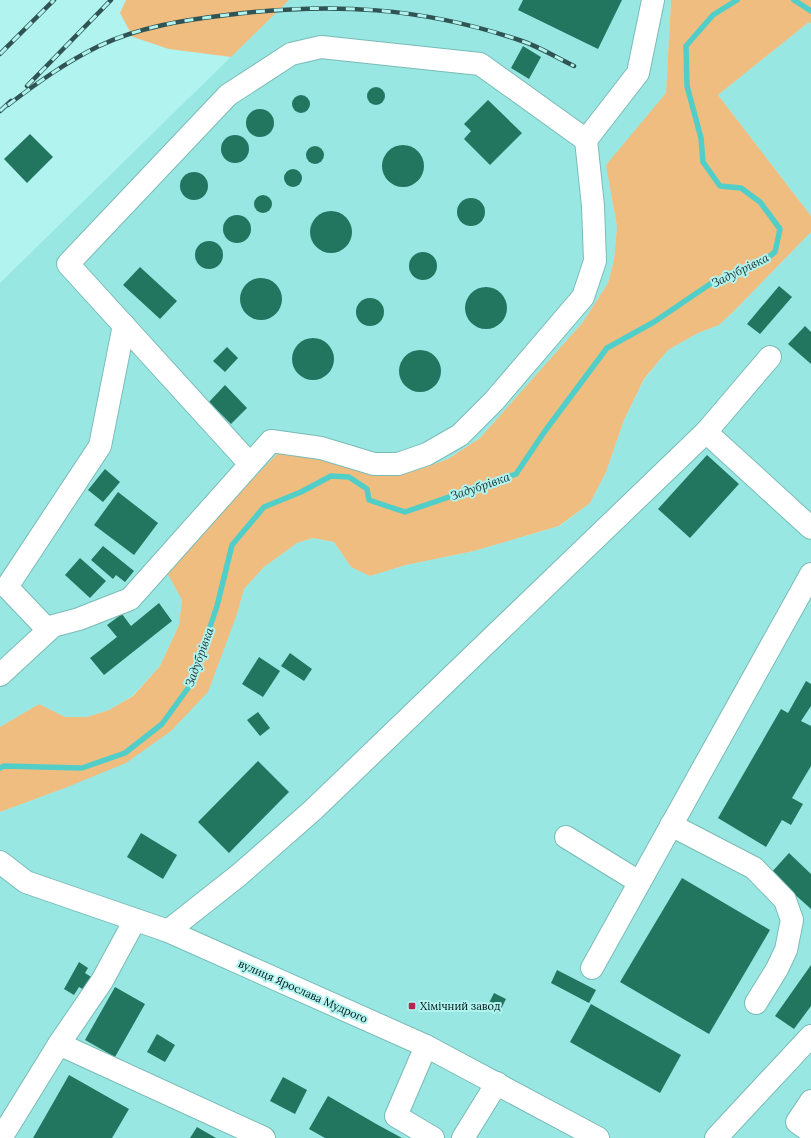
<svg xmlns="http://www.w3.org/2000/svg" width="811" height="1138" font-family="Lora,serif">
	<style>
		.built { fill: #99e7e2 }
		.green { fill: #f0bd80 }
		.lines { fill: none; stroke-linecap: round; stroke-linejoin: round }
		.stream { stroke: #52cec9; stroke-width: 5.5 }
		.building { fill: #227660 }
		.minor-casing { stroke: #79bbb7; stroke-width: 24 }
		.major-casing { stroke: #79bbb7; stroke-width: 24 }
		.minor { stroke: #fff; stroke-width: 22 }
		.major { stroke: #fff; stroke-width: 22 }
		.rail-casing { stroke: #305453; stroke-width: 4.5 }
		.rail { stroke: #b0f3ef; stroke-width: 3; stroke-dasharray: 9; stroke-linecap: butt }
		.poi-dot { fill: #b6254d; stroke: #b0f3ef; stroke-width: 1.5 }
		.labels { text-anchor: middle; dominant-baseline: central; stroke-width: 4; stroke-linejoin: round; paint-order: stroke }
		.street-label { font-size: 11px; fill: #001918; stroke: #b0f3ef }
		.poi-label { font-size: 11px; fill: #001918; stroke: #b0f3ef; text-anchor: start }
		.water-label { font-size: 12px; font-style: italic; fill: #1d3331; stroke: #b0f3ef }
	</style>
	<rect width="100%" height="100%" fill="#b0f3ef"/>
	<g class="built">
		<path d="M289,0H671L666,93L640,127L611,195L617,227L614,260L608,283L583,322L480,438L448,459L418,470L380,474L182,600L179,625L160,666L132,696L109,710L87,717H65L39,704L0,727V283Z"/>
		<path d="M809,22L811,24V216L718,95Z"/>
		<path d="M811,232V1138H0V812L65,788L237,614L244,589L264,567L297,543L313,538L334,542L351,567L370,576L406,565L474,551L560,526L590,503L606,472L624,420L644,380L668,350L698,333L719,325L735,310Z"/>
	</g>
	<g class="green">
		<path d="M126,0H289L231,57L169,49L133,37L120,13Z"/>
		<path d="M671,0H811V24L809,22L718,95L811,216V232L735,310L719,325L698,333L668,350L644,379L624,420L606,472L590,503L559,526L474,551L406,565L370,576L351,567L334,542L313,538L297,543L264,567L244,589L237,614L208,692L171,731L126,763L65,788L0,812V727L39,704L65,717H87L109,710L133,696L160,666L179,625L182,600L165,569L282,449L380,474L418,470L448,459L480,438L583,322L608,283L614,260L617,227L606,165L666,93Z"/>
	</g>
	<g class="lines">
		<g class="stream">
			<path d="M794,0L811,11"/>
			<path d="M0,768L4,766L82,768L125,753L162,724L191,684L217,606L232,545L264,507L301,492L331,476L349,477L367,489L369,500L405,512L516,474L545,431L607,348L654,322L713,282L762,262L775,252L780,229L760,202L741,188L720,186L703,162L701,138L687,86L686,46L713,15L737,0"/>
		</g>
	</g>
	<g class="building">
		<path d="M523,0H622L598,49L518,10Z"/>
		<path d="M523,46L541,57L529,79L511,68Z"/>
		<circle cx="376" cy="96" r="9"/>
		<circle cx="301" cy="104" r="9"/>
		<path d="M488,100L522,133L490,165L464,139L471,131L464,124Z"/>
		<circle cx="260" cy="123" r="14"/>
		<path d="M30,134L53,157L27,183L4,159Z"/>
		<circle cx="235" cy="149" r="14"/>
		<circle cx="403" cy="166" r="21"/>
		<circle cx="315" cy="155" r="9"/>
		<circle cx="293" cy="178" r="9"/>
		<circle cx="194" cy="186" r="14"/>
		<circle cx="263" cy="204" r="9"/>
		<circle cx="471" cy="212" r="14"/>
		<circle cx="331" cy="232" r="21"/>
		<circle cx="237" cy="229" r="14"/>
		<circle cx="209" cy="255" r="14"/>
		<circle cx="423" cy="266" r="14"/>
		<path d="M140,267L177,301L160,319L123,285Z"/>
		<circle cx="261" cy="299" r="21"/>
		<path d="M779,286L792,297L760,334L747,324Z"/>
		<circle cx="486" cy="308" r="21"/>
		<circle cx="370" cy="312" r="14"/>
		<path d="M805,326L811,332V364L788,344Z"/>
		<circle cx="313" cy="359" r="21"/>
		<path d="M227,347L238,358L225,372L213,361Z"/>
		<circle cx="420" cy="371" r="21"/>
		<path d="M225,385L247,408L231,424L209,402Z"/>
		<path d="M707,455L739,484L690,538L658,509Z"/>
		<path d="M105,469L120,482L103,502L88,490Z"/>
		<path d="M118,492L158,523L134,555L94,525Z"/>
		<path d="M103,546L134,571L125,582L116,575L113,579L91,560Z"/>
		<path d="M80,558L106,581L90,598L65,575Z"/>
		<path d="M159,603L172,621L104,675L90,658L117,637L107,625L122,614L131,626Z"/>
		<path d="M290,653L312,669L304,681L281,666Z"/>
		<path d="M259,657L280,671L263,697L242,684Z"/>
		<path d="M806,681L811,684V706L801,721L811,726V766L792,798L803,804L791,825L782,820L766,847L718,818L781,709L788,713Z"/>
		<path d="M258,712L270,728L260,736L247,720Z"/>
		<path d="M258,761L289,792L229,853L198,822Z"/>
		<path d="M141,833L177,855L163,879L127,857Z"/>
		<path d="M789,853L811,874V909L771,873Z"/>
		<path d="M682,878L770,930L709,1034L620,982Z"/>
		<path d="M79,962L88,968L85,973L93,978L86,991L79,987L74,995L64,989Z"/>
		<path d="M811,965V1006L794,1029L775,1016Z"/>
		<path d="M557,970L596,990L589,1003L551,983Z"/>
		<path d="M115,987L145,1004L115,1057L85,1040Z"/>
		<path d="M494,993L506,999L499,1013L487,1007Z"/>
		<path d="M591,1004L681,1055L660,1093L570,1042Z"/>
		<path d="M157,1034L175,1045L165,1062L147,1052Z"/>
		<path d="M69,1075L129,1109L112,1138H33Z"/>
		<path d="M283,1077L307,1090L295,1114L270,1101Z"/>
		<path d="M328,1096L378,1125L402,1138H325L309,1129Z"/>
		<path d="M197,1127L216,1138H190Z"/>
	</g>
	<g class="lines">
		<g class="minor-casing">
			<g id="minor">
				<path d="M586,140L638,73L653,0"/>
				<path d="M706,432L811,528"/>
				<path d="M48,630L7,587L100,446L124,325"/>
				<path d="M0,675L53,626L79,619L130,599L271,441L321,448L374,464H398L427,454L460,435L494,401L583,297L595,261L593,206L586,140L480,64L321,47L291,54L228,95L68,264L250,464"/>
				<path d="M671,825L754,868L785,900L792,920L786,950L777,969L756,1003"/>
				<path d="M566,837L639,882"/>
				<path d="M168,931L239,875L313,810L706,432L770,357"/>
				<path d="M592,968L811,574"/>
				<path d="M59,1044L102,981L135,920"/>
				<path d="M426,1046L396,1116L433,1138"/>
				<path d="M811,1101L797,1122L811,1132"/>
				<path d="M1,1138L59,1044L264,1138"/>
				<path d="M463,1138L497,1083"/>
				<path d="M716,1138L811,1036"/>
			</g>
		</g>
		<g class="major-casing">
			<path id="major" d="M0,862L26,882L168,931L426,1046L598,1138"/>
		</g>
		<use href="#minor" class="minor"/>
		<use href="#major" class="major"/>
		<g class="rail-casing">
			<g id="rail">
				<path d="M0,54L54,0"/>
				<path d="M27,86L111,0"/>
				<path d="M8,105C37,83 66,62 99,46C139,27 184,20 227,15C331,2 423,7 522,41C540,47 557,58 574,66"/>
				<path d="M0,111L11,101"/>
			</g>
		</g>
		<use href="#rail" class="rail"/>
	</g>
	<rect class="poi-dot" x="408" y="1002" width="8" height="8" rx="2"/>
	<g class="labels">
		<g class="street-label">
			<text transform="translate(303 991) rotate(24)">вулиця Ярослава Мудрого</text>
		</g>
		<g class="poi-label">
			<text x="420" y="1006">Хімічний завод</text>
		</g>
		<g class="water-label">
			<text transform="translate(740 270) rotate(-26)">Задубрівка</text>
			<text transform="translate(480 486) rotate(-19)">Задубрівка</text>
			<text transform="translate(199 657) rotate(-70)">Задубрівка</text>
		</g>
	</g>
</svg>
